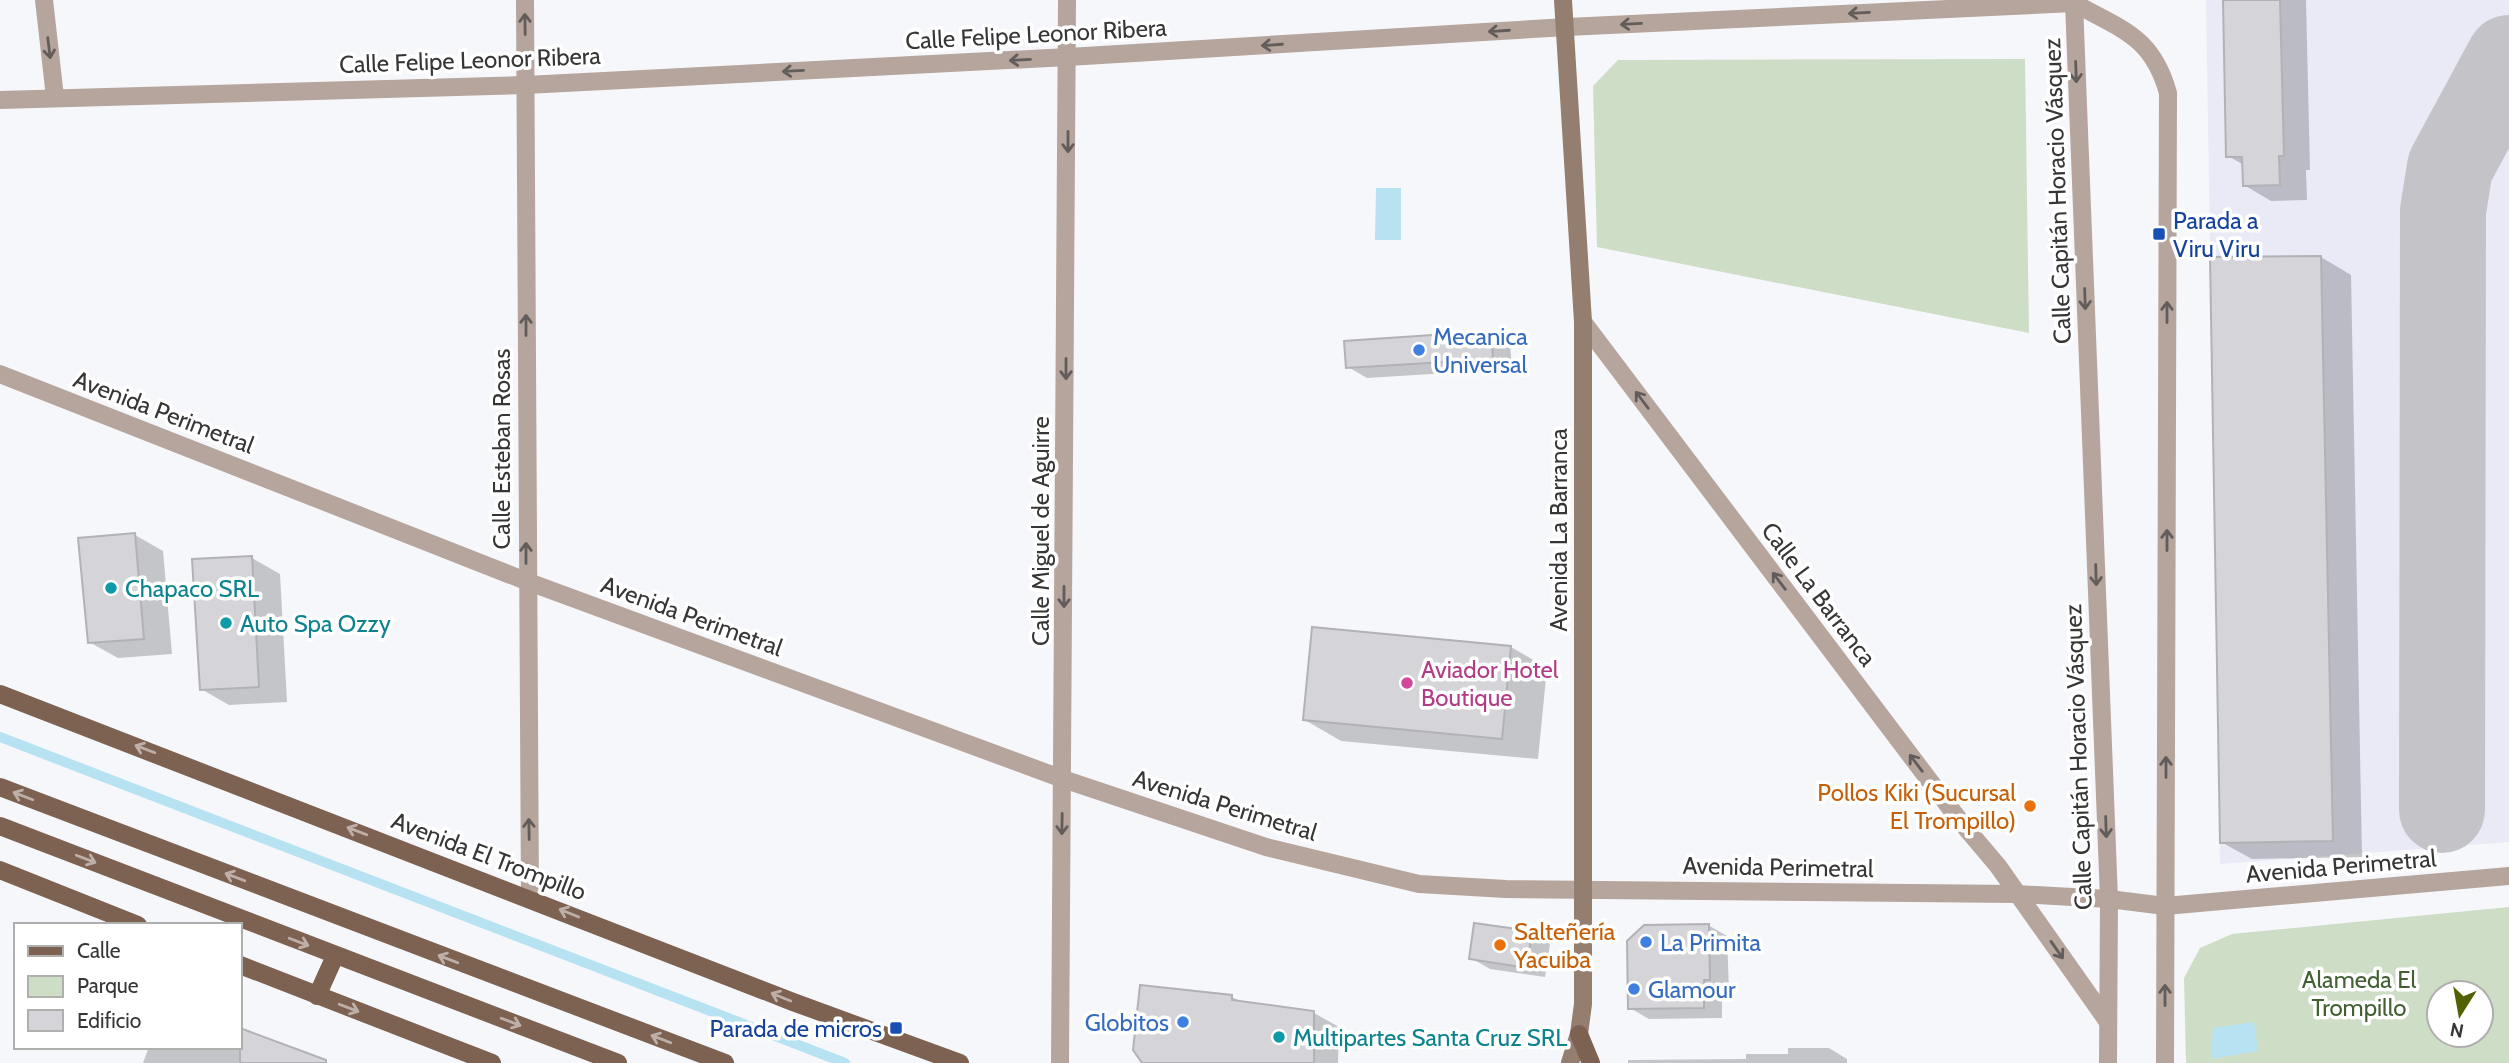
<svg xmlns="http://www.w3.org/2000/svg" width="2509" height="1063" font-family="Cabin,sans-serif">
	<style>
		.built { fill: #e9eaf6 }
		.green { fill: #ceddc6; fill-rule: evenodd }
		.water { fill: #b6e2f2 }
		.shadow { fill: #0003 }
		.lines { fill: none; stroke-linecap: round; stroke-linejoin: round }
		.stream { stroke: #b6e2f2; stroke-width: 10 }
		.taxiway { stroke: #c4c4c8; stroke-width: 86 }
		.building { fill: #d5d5d9; stroke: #b2b2b6; stroke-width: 2 }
		.street { stroke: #b5a59c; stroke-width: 18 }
		.secondary { stroke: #947e70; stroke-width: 18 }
		.primary { stroke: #7d6251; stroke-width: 18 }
		.oneway { stroke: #625d5a }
		.oneway2 { stroke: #beb0a8 }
		.transit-dot { fill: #1a4fb4; stroke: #fff; stroke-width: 2.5 }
		.shop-dot { fill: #3f7fe0; stroke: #fff; stroke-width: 2.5 }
		.culture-dot { fill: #0f9aa8; stroke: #fff; stroke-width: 2.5 }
		.hotel-dot { fill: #d1479c; stroke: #fff; stroke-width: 2.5 }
		.food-dot { fill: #e8710a; stroke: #fff; stroke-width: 2.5 }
		.labels { text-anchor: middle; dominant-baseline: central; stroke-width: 7; stroke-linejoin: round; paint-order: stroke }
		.street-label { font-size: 24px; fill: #363637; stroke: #fff }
		.transit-label { font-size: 24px; fill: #164399; stroke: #fff; text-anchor: start }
		.shop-label { font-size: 24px; fill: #366cbe; stroke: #fff; text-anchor: start }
		.culture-label { font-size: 24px; fill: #0d838f; stroke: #fff; text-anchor: start }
		.hotel-label { font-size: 24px; fill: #b23c85; stroke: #fff; text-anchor: start }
		.food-label { font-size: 24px; fill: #c56008; stroke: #fff; text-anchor: end }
		.park-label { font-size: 24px; fill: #426031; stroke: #fff }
	</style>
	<rect width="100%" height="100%" fill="#f6f7fb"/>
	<path class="built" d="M2206,0H2509V842L2220,864Z"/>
	<g class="green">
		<path d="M2025,59L2029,333L1597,247L1593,86L1618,60Z"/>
		<path d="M2509,907V1063H2186L2184,978L2200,948L2232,934ZM2439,993H2481V1035H2439Z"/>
	</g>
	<g class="water">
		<path d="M1376,188H1401V240H1375Z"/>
		<path d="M2254,1022L2258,1051L2211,1059L2213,1028Z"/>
	</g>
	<g class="shadow">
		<path d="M2224,0H2306L2310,170H2306L2307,200L2271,201L2244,185V165L2228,156Z"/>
		<path d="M2321,257L2351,275L2362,857L2252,859L2221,842Z"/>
		<path d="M1491,333L1510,344L1512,369L1367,378L1348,367Z"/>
		<path d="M135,535L163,551L172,654L118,658L89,642Z"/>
		<path d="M252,558L280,574L287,702L229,705L201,689Z"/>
		<path d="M1511,647L1547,668L1538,759L1341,741L1305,720Z"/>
		<path d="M1708,925L1727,936L1729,990L1722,991V1018L1649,1019L1630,1008Z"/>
		<path d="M1531,933L1550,944L1545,977L1490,969L1471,958Z"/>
		<path d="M1232,997L1244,1003L1314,1013L1339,1027L1338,1063H1145Z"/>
		<path d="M240,1030L296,1051L317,1063H143L149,1047H240Z"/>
		<path d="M1788,1048H1829L1847,1059V1063H1628V1060L1746,1059V1054H1788Z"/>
	</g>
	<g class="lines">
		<path class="stream" d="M0,737L845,1063"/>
		<path class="taxiway" d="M2442,810L2443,211L2450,167L2509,58"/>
	</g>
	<g class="building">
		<path d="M2223,0H2280L2284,156H2279L2280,185L2243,186L2242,157H2226Z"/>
		<path d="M2321,256L2333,841L2220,843L2210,257Z"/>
		<path d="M1491,331L1493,359L1346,368L1344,341Z"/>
		<path d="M135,533L144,639L88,643L78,538Z"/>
		<path d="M252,556L259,687L200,690L192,559Z"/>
		<path d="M1312,627L1511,646L1502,739L1303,720Z"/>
		<path d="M1474,923L1532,931L1527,968L1469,959Z"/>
		<path d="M1709,924L1710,980H1704V1008L1628,1009L1627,941L1644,925Z"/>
		<path d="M1140,985L1232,995V1000L1314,1011V1063H1142L1133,1050Z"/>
		<path d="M240,1028L326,1060V1063H240Z"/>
	</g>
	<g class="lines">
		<g class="street">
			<path d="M44,0L55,97"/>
			<path d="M525,0L530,898"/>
			<path d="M2074,3C2122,30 2152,36 2168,93L2165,1063"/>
			<path d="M2074,3L2109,899L2108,1063"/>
			<path d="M0,100L526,85L1068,57L1567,27L2074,3"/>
			<path d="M1583,322L1960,821L1998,866L2108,1022"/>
			<path d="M0,374L526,581L1063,779L1266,847L1419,884L1506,889L2017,894L2109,899L2165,906L2509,876"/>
			<path d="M1060,1063L1067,0"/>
		</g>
		<path class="secondary" d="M1563,0L1583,322V1004L1579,1034L1570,1063"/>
		<g class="primary">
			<path d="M0,694L793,1002L960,1063"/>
			<path d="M0,787L725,1063"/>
			<path d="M0,826L618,1063"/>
			<path d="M0,870L138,925"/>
			<path d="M240,965L492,1063"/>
			<path d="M317,996L335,956"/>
			<path d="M1579,1034L1591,1063"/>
		</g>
	</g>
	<defs><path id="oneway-shaft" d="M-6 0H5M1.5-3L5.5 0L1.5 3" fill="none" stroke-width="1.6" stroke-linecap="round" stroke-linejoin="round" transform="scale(1.75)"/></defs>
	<g class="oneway">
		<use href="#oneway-shaft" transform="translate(1859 13) rotate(177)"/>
		<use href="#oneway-shaft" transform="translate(525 24) rotate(-91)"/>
		<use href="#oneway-shaft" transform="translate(1631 24) rotate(177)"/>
		<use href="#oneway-shaft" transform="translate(1499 31) rotate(176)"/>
		<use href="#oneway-shaft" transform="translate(1272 45) rotate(176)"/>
		<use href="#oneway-shaft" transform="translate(49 48) rotate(83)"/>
		<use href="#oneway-shaft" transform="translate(1020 60) rotate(177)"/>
		<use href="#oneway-shaft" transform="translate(793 71) rotate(177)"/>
		<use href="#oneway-shaft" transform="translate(2076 72) rotate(88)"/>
		<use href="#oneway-shaft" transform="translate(1068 142) rotate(90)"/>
		<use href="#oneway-shaft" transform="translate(2085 299) rotate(88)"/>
		<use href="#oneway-shaft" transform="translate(2167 312) rotate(-90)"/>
		<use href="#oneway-shaft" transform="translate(526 325) rotate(-90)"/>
		<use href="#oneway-shaft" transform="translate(1066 369) rotate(90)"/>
		<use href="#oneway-shaft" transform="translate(1642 400) rotate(-127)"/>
		<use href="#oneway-shaft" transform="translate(2167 540) rotate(-90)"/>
		<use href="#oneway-shaft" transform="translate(526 553) rotate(-90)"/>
		<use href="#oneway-shaft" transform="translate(2096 575) rotate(88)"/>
		<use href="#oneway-shaft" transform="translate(1779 581) rotate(-127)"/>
		<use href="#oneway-shaft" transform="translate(1064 597) rotate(90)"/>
		<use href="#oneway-shaft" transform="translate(1916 763) rotate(-127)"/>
		<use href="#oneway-shaft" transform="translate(2166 767) rotate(-90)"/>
		<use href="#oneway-shaft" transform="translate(1062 824) rotate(91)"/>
		<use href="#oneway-shaft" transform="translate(2106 827) rotate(88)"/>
		<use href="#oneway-shaft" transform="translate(529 829) rotate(-91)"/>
		<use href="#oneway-shaft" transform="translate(2057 950) rotate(55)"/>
		<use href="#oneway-shaft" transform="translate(2165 995) rotate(-90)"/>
	</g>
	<g class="oneway2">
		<use href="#oneway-shaft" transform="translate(145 749) rotate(-159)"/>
		<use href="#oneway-shaft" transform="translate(23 796) rotate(-159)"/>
		<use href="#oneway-shaft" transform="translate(357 831) rotate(-159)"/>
		<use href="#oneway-shaft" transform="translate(86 859) rotate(21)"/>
		<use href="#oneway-shaft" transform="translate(235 877) rotate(-159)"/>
		<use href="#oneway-shaft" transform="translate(569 913) rotate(-158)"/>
		<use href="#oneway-shaft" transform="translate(299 942) rotate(21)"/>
		<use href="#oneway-shaft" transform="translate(448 959) rotate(-159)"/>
		<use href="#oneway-shaft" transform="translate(781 997) rotate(-158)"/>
		<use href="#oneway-shaft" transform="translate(349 1008) rotate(21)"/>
		<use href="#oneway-shaft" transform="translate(511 1022) rotate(21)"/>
		<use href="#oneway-shaft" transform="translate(661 1039) rotate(-159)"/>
	</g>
	<g class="transit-dot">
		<rect x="2152" y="227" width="14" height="14" rx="3.5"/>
		<rect x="889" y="1021" width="14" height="14" rx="3.5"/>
	</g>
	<g class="shop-dot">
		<circle cx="1419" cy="350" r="7"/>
		<circle cx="1646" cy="942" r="7"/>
		<circle cx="1634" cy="989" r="7"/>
		<circle cx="1183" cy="1022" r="7"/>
	</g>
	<g class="culture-dot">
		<circle cx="111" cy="588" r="7"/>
		<circle cx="226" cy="623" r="7"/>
		<circle cx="1279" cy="1037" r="7"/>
	</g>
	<circle class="hotel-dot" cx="1407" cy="683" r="7"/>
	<g class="food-dot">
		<circle cx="2030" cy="806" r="7"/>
		<circle cx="1500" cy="945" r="7"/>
	</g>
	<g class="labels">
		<g class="street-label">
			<text transform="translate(1036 34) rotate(-3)">Calle Felipe Leonor Ribera</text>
			<text transform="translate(470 60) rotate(-2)">Calle Felipe Leonor Ribera</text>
			<text transform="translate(2057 191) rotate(-92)">Calle Capitán Horacio Vásquez</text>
			<text transform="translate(164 412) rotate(21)">Avenida Perimetral</text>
			<text transform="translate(501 449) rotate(-90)">Calle Esteban Rosas</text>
			<text transform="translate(1558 530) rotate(-90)">Avenida La Barranca</text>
			<text transform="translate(1040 531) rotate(-90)">Calle Miguel de Aguirre</text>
			<text transform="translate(1819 594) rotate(53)">Calle La Barranca</text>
			<text transform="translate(692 616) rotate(20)">Avenida Perimetral</text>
			<text transform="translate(2078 757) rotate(-92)">Calle Capitán Horacio Vásquez</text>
			<text transform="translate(1225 805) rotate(17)">Avenida Perimetral</text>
			<text transform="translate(489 856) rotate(21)">Avenida El Trompillo</text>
			<text transform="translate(2341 866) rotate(-5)">Avenida Perimetral</text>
			<text transform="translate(1778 867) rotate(1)">Avenida Perimetral</text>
		</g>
		<g class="transit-label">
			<text x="2173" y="220">Parada a<tspan x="2173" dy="28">Viru Viru</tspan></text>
			<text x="882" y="1028" text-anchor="end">Parada de micros</text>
		</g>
		<g class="shop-label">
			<text x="1433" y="336">Mecanica<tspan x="1433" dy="28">Universal</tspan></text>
			<text x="1660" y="942">La Primita</text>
			<text x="1648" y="989">Glamour</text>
			<text x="1169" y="1022" text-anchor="end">Globitos</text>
		</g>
		<g class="culture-label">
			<text x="125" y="588">Chapaco SRL</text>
			<text x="240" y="623">Auto Spa Ozzy</text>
			<text x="1293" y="1037">Multipartes Santa Cruz SRL</text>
		</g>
		<g class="hotel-label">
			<text x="1421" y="669">Aviador Hotel<tspan x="1421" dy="28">Boutique</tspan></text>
		</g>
		<g class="food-label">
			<text x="2016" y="792">Pollos Kiki (Sucursal<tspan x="2016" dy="28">El Trompillo)</tspan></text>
			<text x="1514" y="931" text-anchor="start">Salteñería<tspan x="1514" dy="28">Yacuiba</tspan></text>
		</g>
		<g class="park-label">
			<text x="2359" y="979">Alameda El<tspan x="2359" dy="28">Trompillo</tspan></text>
		</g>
	</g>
	<rect x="14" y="923" width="228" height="126" fill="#ffffff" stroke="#afafaf" stroke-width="2"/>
	<rect x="28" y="946" width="35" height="10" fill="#7d6251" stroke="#afafaf" stroke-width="2"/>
	<text x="77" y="958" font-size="21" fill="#363637">Calle</text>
	<rect x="28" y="976" width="35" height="21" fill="#ceddc6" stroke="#afafaf" stroke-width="2"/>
	<text x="77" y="993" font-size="21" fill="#363637">Parque</text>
	<rect x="28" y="1010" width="35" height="21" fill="#d5d5d9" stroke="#afafaf" stroke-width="2"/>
	<text x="77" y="1028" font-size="21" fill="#363637">Edificio</text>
	<g transform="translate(2460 1014) rotate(191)"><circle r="33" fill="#ffffff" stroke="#afafaf" stroke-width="2"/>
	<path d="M0-5L12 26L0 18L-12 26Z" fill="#526000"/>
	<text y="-10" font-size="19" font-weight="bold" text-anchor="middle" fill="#363637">N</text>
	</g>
</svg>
